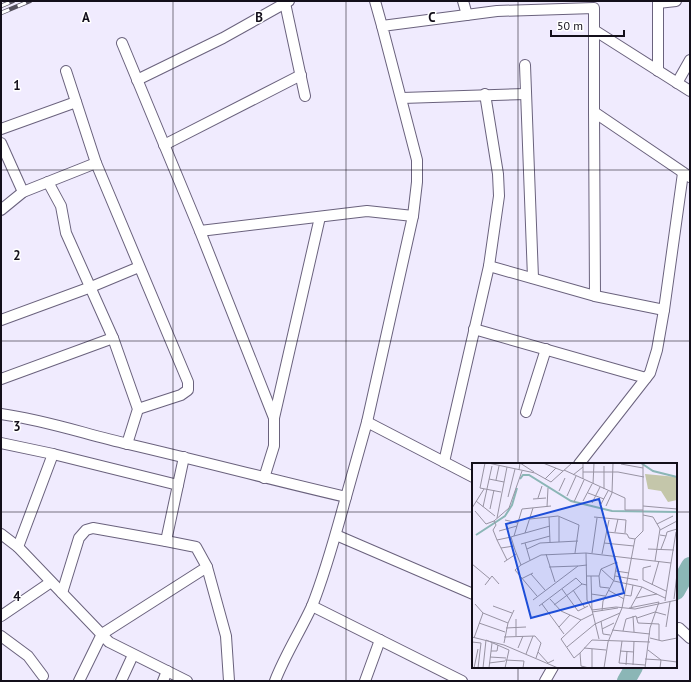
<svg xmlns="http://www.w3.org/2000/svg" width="691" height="682" font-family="'PT Sans',sans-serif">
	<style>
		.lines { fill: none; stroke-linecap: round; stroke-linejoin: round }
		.river { stroke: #8bb6b6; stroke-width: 18 }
		.minor-casing { stroke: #6a627d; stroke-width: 12 }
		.minor { stroke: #fff; stroke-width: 10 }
		.rail-casing { stroke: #54505d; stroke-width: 4.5 }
		.rail { stroke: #fff; stroke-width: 3; stroke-dasharray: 9; stroke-linecap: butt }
		.grid { fill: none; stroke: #130f1a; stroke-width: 1; stroke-opacity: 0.55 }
		.inset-river { fill: none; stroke: #8bb6b6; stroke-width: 2 }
		.inset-road { fill: none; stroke: #9893a3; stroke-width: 1 }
		.view { fill: #1d4ed8; fill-opacity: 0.15; stroke: #1d4ed8; stroke-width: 2 }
		.inset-edge { fill: none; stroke: #130f1a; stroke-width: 2 }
		.grid-label { font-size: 13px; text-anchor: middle; font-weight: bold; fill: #130f1a; stroke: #fff; stroke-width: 3; stroke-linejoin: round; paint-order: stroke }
	</style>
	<rect width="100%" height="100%" fill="#f0ebfe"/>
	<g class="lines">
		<g class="river">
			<path d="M676,591L690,566"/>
			<path d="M626,681L634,667"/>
		</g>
		<g class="minor-casing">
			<g id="minor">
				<path d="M375,1L382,26"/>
				<path d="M463,1L467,15"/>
				<path d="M285,3L305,96"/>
				<path d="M658,3L676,1"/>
				<path d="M594,30V112L690,177"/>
				<path d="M122,43L200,231L274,418V446L264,478"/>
				<path d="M525,65L533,278"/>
				<path d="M66,71L96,163L188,382V390L181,395L138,409"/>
				<path d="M658,71V1"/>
				<path d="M137,80L223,38L289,1"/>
				<path d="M677,83L690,60"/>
				<path d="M402,98L526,94"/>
				<path d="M594,112L595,296"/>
				<path d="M1,129L76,102"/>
				<path d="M1,143L23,192"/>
				<path d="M164,145L301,75"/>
				<path d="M48,182L61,206L66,233L113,338L138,409L127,444"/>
				<path d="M1,210L23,192L96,163"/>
				<path d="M200,231L367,211L413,216"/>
				<path d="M489,266L595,296L664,310"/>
				<path d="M1,320L91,287L139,267"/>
				<path d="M474,329L646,378"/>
				<path d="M1,379L113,338"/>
				<path d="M526,412L546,349"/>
				<path d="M1,414C45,420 85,434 128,444C201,461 273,480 346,497L367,422L413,216L417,182V160L382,26L497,11L594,8V30L690,91"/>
				<path d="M274,418L320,217"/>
				<path d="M367,422L473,477"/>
				<path d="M1,443L53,454L178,485"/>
				<path d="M444,462L489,266L499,196L498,174L485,94"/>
				<path d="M579,464L650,373L657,350L664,310L683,173"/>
				<path d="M1,534L18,547L109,642L187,681"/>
				<path d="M336,535L473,594"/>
				<path d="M18,547L53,454"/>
				<path d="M207,567L226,636L229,681"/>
				<path d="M62,593L79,538L86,530L93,528L166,541"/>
				<path d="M312,606L462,681"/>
				<path d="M1,616L51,582"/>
				<path d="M679,628L690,638"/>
				<path d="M1,636L28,656L43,676"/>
				<path d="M79,681L102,634L207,567L196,547L166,541L184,457"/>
				<path d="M121,681L133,655"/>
				<path d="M163,681L167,671"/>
				<path d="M275,681C285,655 300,632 312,606C326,571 336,533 346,497"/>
				<path d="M365,681L380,640"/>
				<path d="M545,681L553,667"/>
			</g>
		</g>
		<use href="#minor" class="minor"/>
		<g class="rail-casing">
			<g id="rail">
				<path d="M1,6L13,1"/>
				<path d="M1,13L30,1"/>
			</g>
		</g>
		<use href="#rail" class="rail"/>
	</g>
	<path class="grid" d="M173,1V681M346,1V681M518,1V464M1,170H690M1,341H690M1,512H473M676,512H690M518,667V681"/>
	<g transform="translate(472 463)">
		<rect width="205" height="205" fill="#f0ebfe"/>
		<path d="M173,11L205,14V37L196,39L189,28L176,26Z" fill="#c4c6aa"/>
		<path class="inset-river" d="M169,0L181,8L205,14M48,16L51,12H57L99,38L140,48L205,49M4,72L33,53L40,42L45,25"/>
		<path class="inset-road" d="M13,0L8,25L29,29M16,0L63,10L79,19L100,0M71,0L91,8M111,0V16M149,1L171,5M47,7L48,0L62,9M92,7L153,35V47H171M111,9H146L172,14M101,12L111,4M17,16L32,19M73,16L84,5M24,17L27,3M121,21L122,0M132,26V3M87,28L93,15M116,30L132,36M95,33L104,13M36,34L43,6M66,35L70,23M61,36L74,35M4,38L23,53M111,38L120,21M102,39L112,17M120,40L128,24M129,41L136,28M79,43L50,46L42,73L39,74L43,87L49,102L69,92L114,90L115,137L120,147M134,43L140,30L141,0M171,43L205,46M11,44L20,3M75,44L76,25M0,45L12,26M18,46L22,27M3,48L14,61L22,58M171,52L181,54L188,66L183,98M77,54L78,79M122,54L154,57L153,70M25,55L35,4M58,56L86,53L107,62L103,90M33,57L46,60M185,61L201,53M188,67L205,58M27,68L45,63M135,69L155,71L157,75L163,76M143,69L146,56M53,70L78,63M188,72L194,73L195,69L205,66M42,73L53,70L61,45M39,74L25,77L21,67L24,62L22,58L37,45L50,8M25,77L29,85L42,83M87,79V54M53,80L58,97M132,80L162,83M49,81L78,73M29,85L35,97M55,86L68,80L106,78M176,86L202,87M189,86L194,73M114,90L199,100L193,138M120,90L125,55M74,91L83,119M130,91L137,57M32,99L44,91M199,100L204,69M0,101L18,116M49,102L43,107L65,133M179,103L171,105V117L194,128M77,104L106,103M129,106L145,99L142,117L131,138L130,148M144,108L157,110M59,111L73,127M115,113H127L129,106L142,118L170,124L193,135M119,113L120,147L127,176M127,113L128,124L137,125M143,113L166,117M49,116L61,110M13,122L20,113L27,121M180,122L187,98M90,126L106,148L116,143M101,127L113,145M136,127L152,136M119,131L133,133M152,132L159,133L161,122M164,135L185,131M78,136L89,148L109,157L121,151M202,136L205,111M61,137L106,103L115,102M3,141L11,150L36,160M70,141L92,171M82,142L110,121L115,122M21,143L40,150M67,143L104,115L110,121M159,144L170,124M157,145L187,139M120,147L144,144L163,146L205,137M120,149L146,145M161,153L162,169M165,155L183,149L194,152M44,156V173M129,158L131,171L138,172M7,160L33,169M87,164L98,152M194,164L198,139M34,165L54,164M130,166L142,160M140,167L178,171M151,168L154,156L164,153L166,160L187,161V177M0,174L32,182L86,205M32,174L63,173L69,180L64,195M2,175L11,150M178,175L190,178L205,175M150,178L147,200L173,202M0,179L9,180L6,205M32,180L36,160L42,147M95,184L123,161L148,150M46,185L51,173M112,185L134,187M176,187L189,197L205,199M19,188H25L26,182M148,188L162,189M66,189L76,200L82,197M108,190L102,195L89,176L109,157M54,191L61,173M18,194L34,195M173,196L189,197L188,205M33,197L52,198L51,205M17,200L33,198M154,202L155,188M161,202L162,178M2,205L6,186M11,205L14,177L37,187L33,205M17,205L20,180M117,205L109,203L108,190L120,177L178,179M120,205V186M132,205L136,179L150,145L163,76L171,68V0M173,205L178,165L187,139"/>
		<path class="view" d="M127,36L152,130L59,155L34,61Z"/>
		<rect width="205" height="205" class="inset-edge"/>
	</g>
	<g class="grid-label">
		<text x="86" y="22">A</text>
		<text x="259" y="22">B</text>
		<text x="432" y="22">C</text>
		<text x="17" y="90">1</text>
		<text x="17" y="260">2</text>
		<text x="17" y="431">3</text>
		<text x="17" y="601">4</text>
	</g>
	<rect width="691" height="682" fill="none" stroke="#130f1a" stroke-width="4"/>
	<path d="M551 30v6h73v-6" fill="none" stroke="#130f1a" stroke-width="2"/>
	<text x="557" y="30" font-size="12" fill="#130f1a" stroke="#ffffff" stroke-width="3" paint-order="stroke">50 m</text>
</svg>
